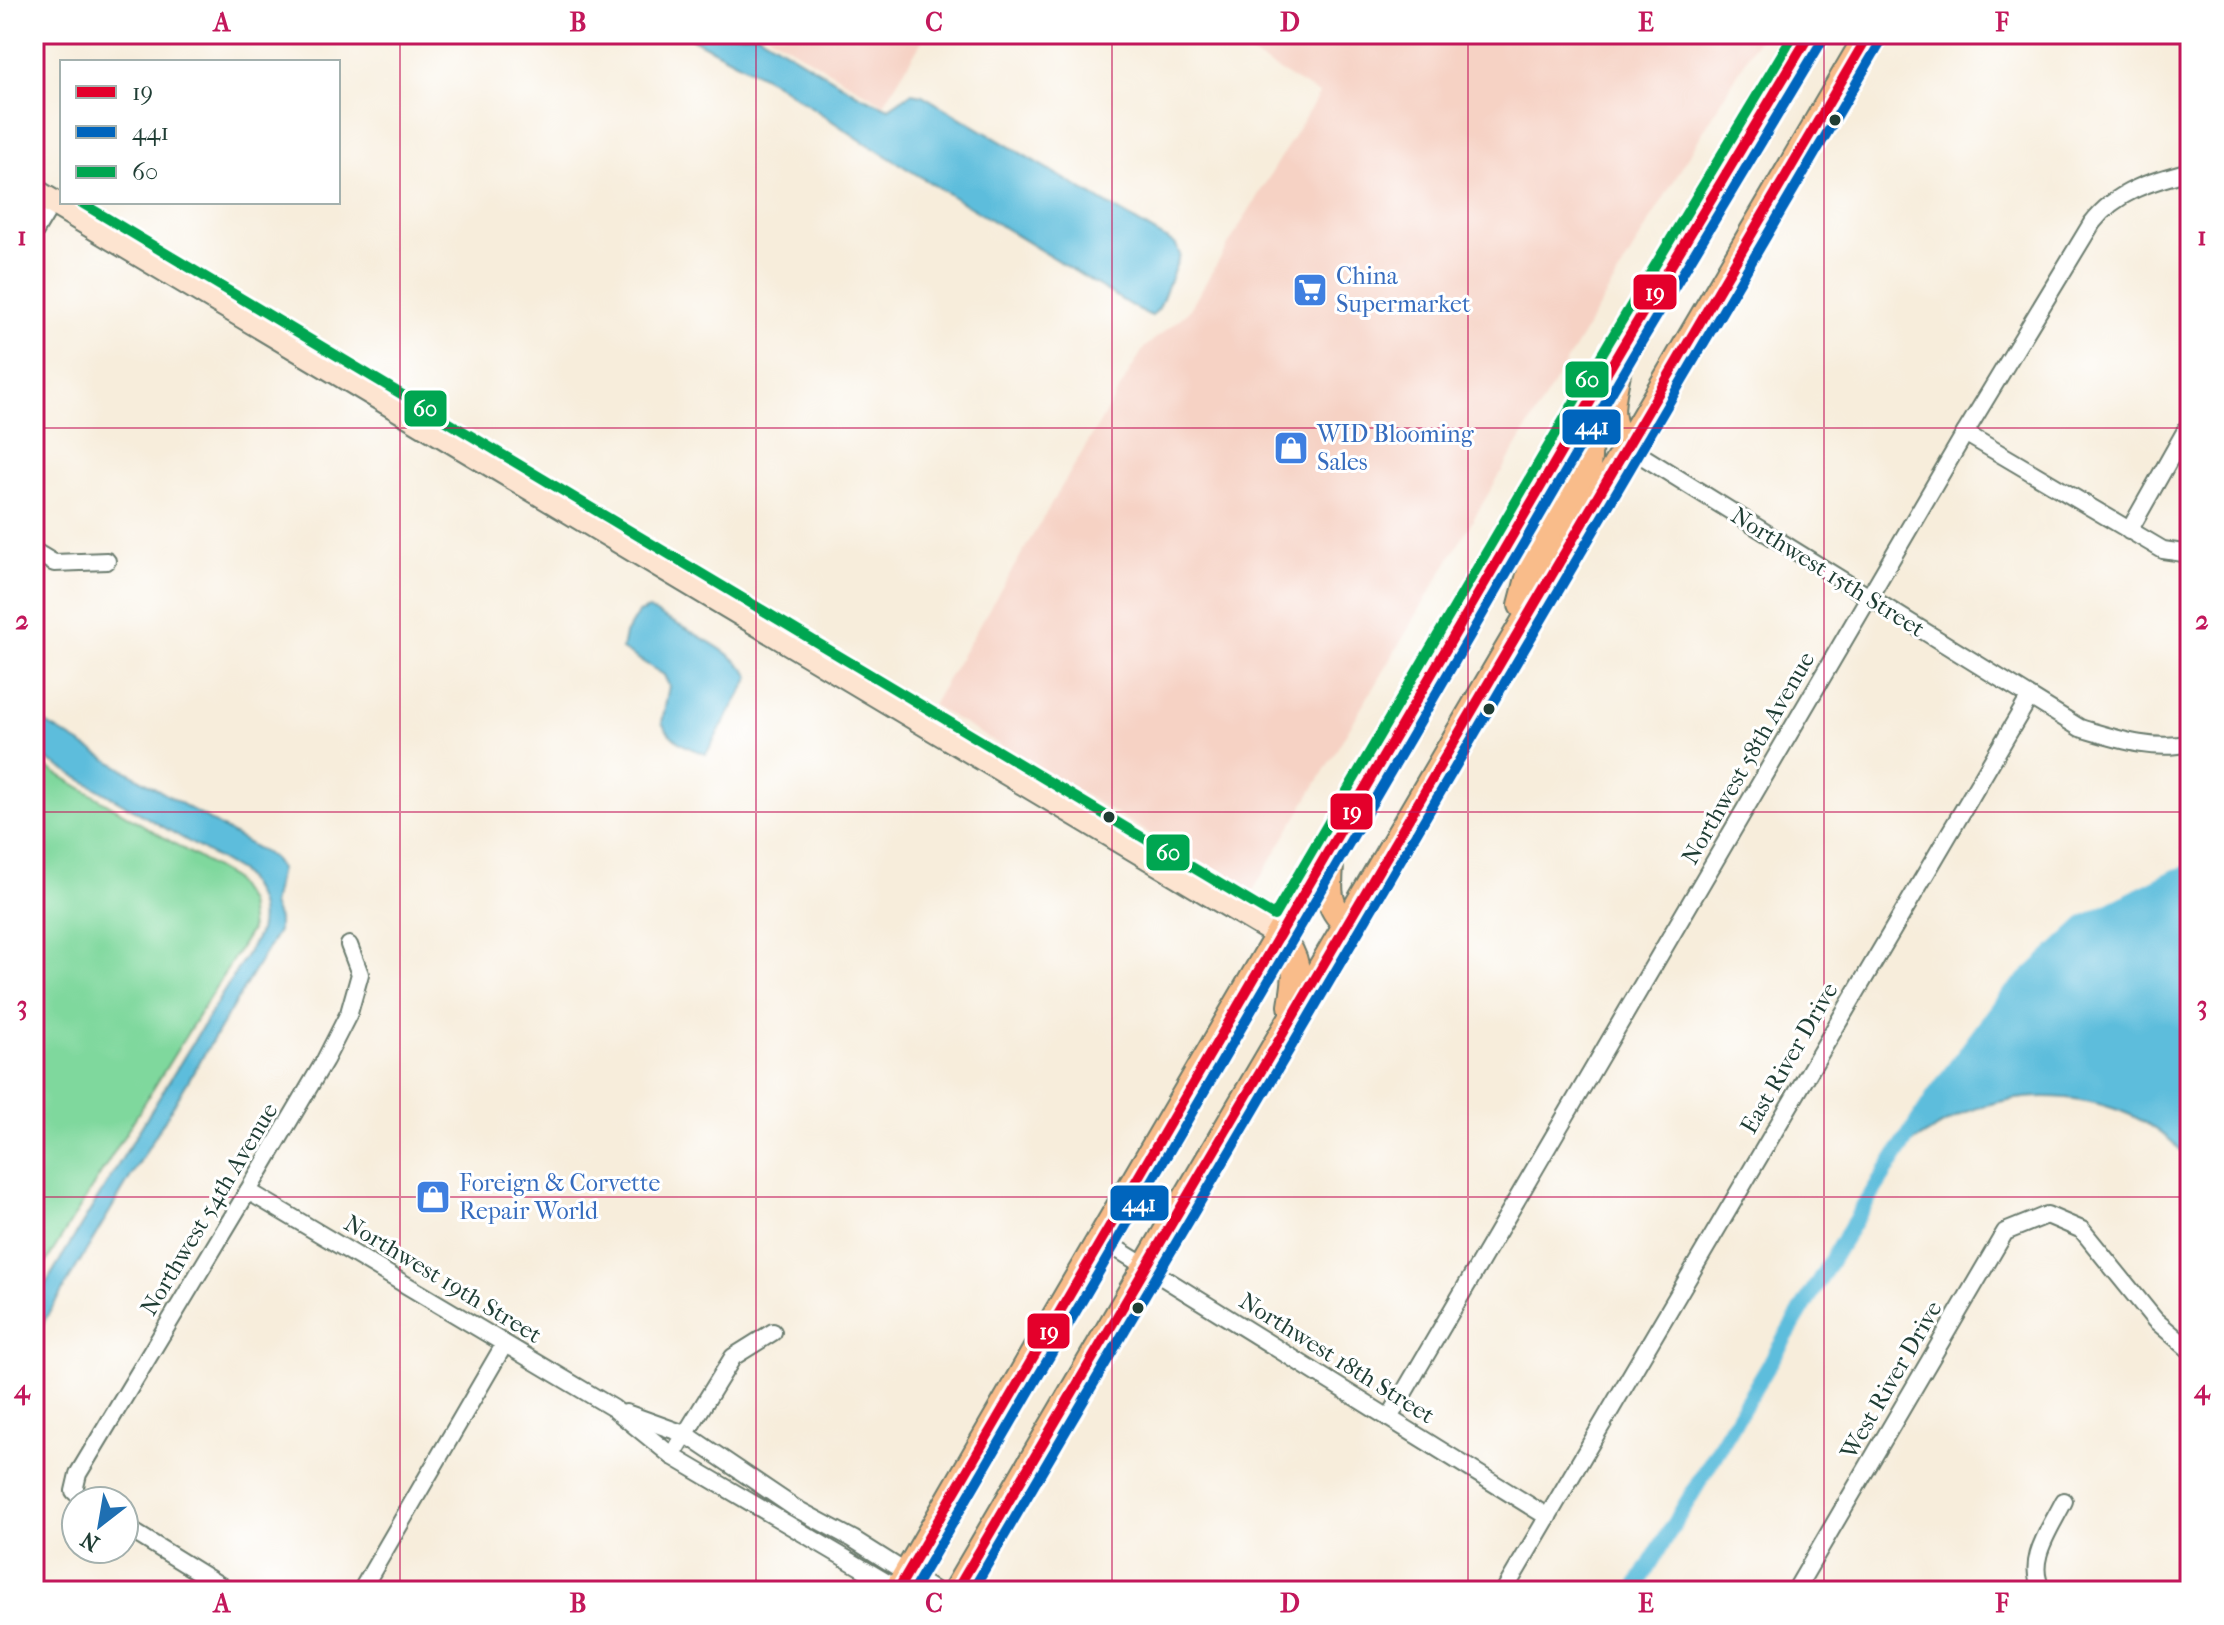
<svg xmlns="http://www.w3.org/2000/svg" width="2224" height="1625" font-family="'IM FELL French Canon',serif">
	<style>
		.built { fill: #f6d2c4 }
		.green { fill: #7fd89d; stroke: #4f8a68; stroke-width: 2 }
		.water { fill: #5dbddc; stroke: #3e7d88; stroke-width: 2 }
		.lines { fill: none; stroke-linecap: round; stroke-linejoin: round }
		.canal { stroke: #5dbddc; stroke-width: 16 }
		.street-casing { stroke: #6b7b6e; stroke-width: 20 }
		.secondary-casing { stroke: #6b7b6e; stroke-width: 28 }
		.primary-casing { stroke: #6b7b6e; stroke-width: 30 }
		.street { stroke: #fff; stroke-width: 16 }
		.secondary { stroke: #fde4d0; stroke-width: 24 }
		.primary { stroke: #f9bc8a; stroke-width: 26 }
		.bus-1-casing { stroke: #fff; stroke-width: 16 }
		.bus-2-casing { stroke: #fff; stroke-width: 16 }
		.bus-3-casing { stroke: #fff; stroke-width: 16 }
		.bus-1 { stroke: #e4002b; stroke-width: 10 }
		.bus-2 { stroke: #0065bd; stroke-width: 10 }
		.bus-3 { stroke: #00a651; stroke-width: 10 }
		.grid { fill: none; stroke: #c2185b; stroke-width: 2; stroke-opacity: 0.55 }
		.bus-dot { fill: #1f3d34; stroke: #fff; stroke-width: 3 }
		.labels { text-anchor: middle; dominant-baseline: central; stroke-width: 6; stroke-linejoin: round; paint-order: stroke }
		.shop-label { font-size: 24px; fill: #366cbe; stroke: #fff; text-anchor: start }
		.street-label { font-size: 24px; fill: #1f3d34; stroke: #fff }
		.line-badge { stroke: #fff; stroke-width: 3 }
		.badge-label { font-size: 22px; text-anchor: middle; font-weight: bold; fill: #fff }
		.neatline { fill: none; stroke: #c2185b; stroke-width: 3 }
		.grid-label { font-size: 26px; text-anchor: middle; font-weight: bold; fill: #c2185b }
	</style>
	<rect width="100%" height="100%" fill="#fff"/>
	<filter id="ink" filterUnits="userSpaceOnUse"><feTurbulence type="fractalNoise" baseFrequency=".0125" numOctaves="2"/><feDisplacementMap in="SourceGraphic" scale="16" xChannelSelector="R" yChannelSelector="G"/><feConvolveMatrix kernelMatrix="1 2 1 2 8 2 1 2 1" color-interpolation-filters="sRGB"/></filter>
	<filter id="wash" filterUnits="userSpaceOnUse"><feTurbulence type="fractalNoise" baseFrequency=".006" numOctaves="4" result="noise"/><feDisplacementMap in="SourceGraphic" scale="32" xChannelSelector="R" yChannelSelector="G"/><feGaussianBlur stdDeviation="1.8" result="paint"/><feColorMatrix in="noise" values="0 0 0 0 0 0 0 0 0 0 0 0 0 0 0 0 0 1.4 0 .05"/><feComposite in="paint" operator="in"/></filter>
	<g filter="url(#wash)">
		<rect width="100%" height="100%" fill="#f7eddb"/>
		<g class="built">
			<path d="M767,34H926L884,104Z"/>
			<path d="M1216,34H1761L1251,894L932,705L1144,348L1188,312L1319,94Z"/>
		</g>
		<path class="green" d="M34,760L232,878L248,902L251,930L34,1282Z"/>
		<g class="water">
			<path d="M683,34H758L861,96L889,108L911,93L922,95L1176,245L1180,255L1159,308L1152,316L1140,311L862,141L774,82Z"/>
			<path d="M649,609C678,626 735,650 750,677L706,754C687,748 672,741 662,723L669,686L664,675L622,649L625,634L638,613Z"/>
			<path d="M34,716L273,858L280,869L272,905L278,919V931L34,1338V1303L243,960C248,951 257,940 259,931C265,908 254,886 239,871L34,752Z"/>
			<path d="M2190,873V1161C2142,1098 2040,1082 1969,1111C1945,1121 1921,1138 1899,1151C1952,1069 2007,987 2084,925C2104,909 2150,890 2176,877Z"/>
		</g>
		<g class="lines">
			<path class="canal" d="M1634,1591L1860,1212L1934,1096L2007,997L2086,923L2176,877L2190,873"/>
		</g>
	</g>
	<g filter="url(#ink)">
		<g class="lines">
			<g class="street-casing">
				<g id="street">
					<path d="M34,233L52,203"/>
					<path d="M1965,433L2163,550L2190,554"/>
					<path d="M1626,446L2080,728C2114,738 2154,752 2190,743"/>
					<path d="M2129,531L2190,423"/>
					<path d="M34,551L54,563L107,561"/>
					<path d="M248,1191L613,1408L672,1456L901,1591"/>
					<path d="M1101,1239L1548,1517"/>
					<path d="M626,1413L687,1435L795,1508L853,1539L935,1591"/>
					<path d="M1389,1418L1965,433L2092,223C2116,191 2152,181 2190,171"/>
					<path d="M672,1456L733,1357L773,1332"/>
					<path d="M85,1501L74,1491L78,1474L248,1191L325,1060L349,1013L360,974L349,945"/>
					<path d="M124,1526L229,1591"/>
					<path d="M361,1591L504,1345"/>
					<path d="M1504,1591L2029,698"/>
					<path d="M1795,1591L2005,1232L2047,1215L2082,1230L2155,1320L2190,1350"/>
					<path d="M2043,1591C2024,1562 2051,1528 2064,1501"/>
				</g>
			</g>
			<g class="secondary-casing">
				<path id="secondary" d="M34,191L1279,935"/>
			</g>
			<g class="primary-casing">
				<g id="primary">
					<path d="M1618,368C1612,400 1603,419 1626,446"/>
					<path d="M1522,605L1536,552L1587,466C1590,448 1588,436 1580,419"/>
					<path d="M1331,850C1330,880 1322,903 1347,924"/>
					<path d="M1279,935C1301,962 1297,973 1292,1006"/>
					<path d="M897,1591L1058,1312L1621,349L1810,34"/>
					<path d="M956,1591L1869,34"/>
				</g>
			</g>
			<use href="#street" class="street"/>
			<use href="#secondary" class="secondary"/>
			<use href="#primary" class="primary"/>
			<g class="bus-1-casing">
				<g id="bus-1">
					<path d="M897,1591L1621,349L1810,34"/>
					<path d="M956,1591L1869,34"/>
				</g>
			</g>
			<g class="bus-2-casing">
				<g id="bus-2">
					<path d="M913,1591L1633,356L1822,41"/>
					<path d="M972,1591L1881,41"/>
				</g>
			</g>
			<g class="bus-3-casing">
				<path id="bus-3" d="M80,202L1274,916L1609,342L1794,34"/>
			</g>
			<use href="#bus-1" class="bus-1"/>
			<use href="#bus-2" class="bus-2"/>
			<use href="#bus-3" class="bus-3"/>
		</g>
	</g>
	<path class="grid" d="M400,34V1591M756,34V1591M1112,34V1591M1468,34V1591M1824,34V1591M34,428H2190M34,812H2190M34,1197H2190"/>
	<defs>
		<g id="supermarket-square" transform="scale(1.8)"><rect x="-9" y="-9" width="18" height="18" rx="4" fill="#3f7fe0" stroke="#fff"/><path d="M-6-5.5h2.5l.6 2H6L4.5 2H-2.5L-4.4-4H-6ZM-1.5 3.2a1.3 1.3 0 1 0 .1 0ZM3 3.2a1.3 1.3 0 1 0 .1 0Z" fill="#fff"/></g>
		<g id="shop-square" transform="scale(1.8)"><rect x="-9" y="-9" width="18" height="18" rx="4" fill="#3f7fe0" stroke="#fff"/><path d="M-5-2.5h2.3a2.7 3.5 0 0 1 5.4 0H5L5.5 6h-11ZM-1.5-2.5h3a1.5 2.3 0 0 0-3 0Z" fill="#fff"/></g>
	</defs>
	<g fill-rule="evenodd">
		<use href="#supermarket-square" x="1310" y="290"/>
		<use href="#shop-square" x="1291" y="448"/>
		<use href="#shop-square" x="433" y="1197"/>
	</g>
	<g class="bus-dot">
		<circle cx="1835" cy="120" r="7"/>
		<circle cx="1489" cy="709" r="7"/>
		<circle cx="1109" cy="817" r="7"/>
		<circle cx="1138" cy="1308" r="7"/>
	</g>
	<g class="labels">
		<g class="shop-label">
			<text x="1336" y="276">China<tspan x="1336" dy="28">Supermarket</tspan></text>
			<text x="1317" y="434">WID Blooming<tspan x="1317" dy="28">Sales</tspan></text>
			<text x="459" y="1183">Foreign &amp; Corvette<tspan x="459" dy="28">Repair World</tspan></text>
		</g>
		<g class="street-label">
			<text transform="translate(1828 572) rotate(32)">Northwest 15th Street</text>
			<text transform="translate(1748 758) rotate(-60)">Northwest 58th Avenue</text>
			<text transform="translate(1789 1058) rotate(-60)">East River Drive</text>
			<text transform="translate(209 1209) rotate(-59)">Northwest 54th Avenue</text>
			<text transform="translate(443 1279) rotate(31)">Northwest 19th Street</text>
			<text transform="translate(1337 1358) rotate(32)">Northwest 18th Street</text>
			<text transform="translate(1891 1380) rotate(-60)">West River Drive</text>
		</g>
	</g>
	<g class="line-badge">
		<rect x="1632" y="273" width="46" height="38" rx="8" fill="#e4002b"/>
		<rect x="1564" y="360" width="46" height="39" rx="8" fill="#00a651"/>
		<rect x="403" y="389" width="45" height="39" rx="8" fill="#00a651"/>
		<rect x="1561" y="408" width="61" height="38" rx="8" fill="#0065bd"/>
		<rect x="1329" y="792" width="45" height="39" rx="8" fill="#e4002b"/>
		<rect x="1145" y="833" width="46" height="39" rx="8" fill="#00a651"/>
		<rect x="1109" y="1184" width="61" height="38" rx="8" fill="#0065bd"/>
		<rect x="1026" y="1312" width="45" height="38" rx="8" fill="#e4002b"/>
	</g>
	<g class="badge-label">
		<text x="1655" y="300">19</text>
		<text x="1587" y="387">60</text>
		<text x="425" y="416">60</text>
		<text x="1592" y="434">441</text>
		<text x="1352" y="819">19</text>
		<text x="1168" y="860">60</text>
		<text x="1139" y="1211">441</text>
		<text x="1049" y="1339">19</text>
	</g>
	<rect width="2224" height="1625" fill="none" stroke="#fff" stroke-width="88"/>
	<rect x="60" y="60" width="280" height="144" fill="#ffffff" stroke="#a5b1ae" stroke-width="2"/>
	<rect x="76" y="86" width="40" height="12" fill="#e4002b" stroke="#a5b1ae" stroke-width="2"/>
	<text x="132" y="100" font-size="24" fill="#1f3d34">19</text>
	<rect x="76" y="126" width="40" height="12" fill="#0065bd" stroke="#a5b1ae" stroke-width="2"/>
	<text x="132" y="140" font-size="24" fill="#1f3d34">441</text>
	<rect x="76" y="166" width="40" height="12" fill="#00a651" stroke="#a5b1ae" stroke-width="2"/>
	<text x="132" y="180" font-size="24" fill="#1f3d34">60</text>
	<g transform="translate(100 1525) rotate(211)"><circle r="38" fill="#ffffff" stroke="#a5b1ae" stroke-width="2"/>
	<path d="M0-6L14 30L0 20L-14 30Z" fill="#1f6fb2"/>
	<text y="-12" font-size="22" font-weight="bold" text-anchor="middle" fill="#1f3d34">N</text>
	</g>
	<rect x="44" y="44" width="2136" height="1537" class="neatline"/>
	<g class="grid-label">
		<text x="222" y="31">A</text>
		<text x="578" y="31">B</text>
		<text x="934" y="31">C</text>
		<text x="1290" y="31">D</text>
		<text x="1646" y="31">E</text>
		<text x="2002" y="31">F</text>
		<text x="22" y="245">1</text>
		<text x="2202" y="245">1</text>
		<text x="22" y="629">2</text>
		<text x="2202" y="629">2</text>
		<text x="22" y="1014">3</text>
		<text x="2202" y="1014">3</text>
		<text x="22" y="1398">4</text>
		<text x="2202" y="1398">4</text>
		<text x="222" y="1612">A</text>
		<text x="578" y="1612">B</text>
		<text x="934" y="1612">C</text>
		<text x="1290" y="1612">D</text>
		<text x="1646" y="1612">E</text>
		<text x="2002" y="1612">F</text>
	</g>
</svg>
